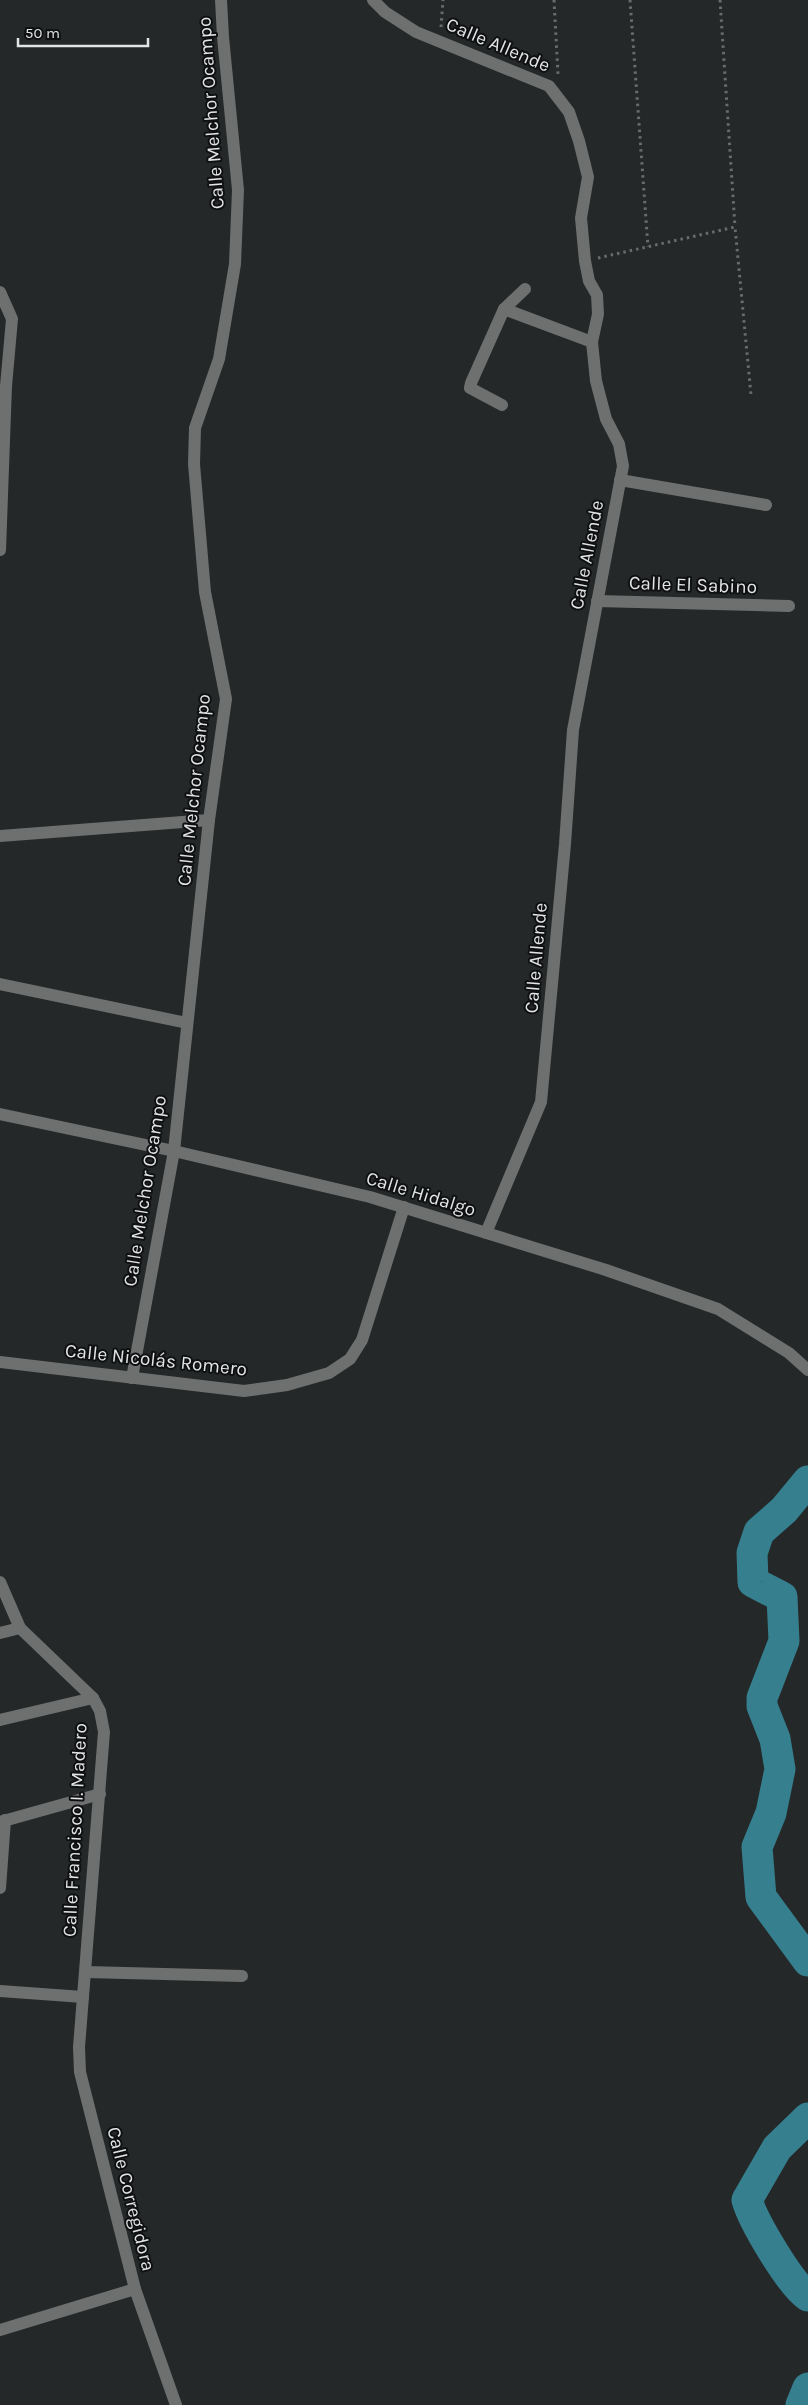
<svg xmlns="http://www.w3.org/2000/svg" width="808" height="2405" font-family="Karla,sans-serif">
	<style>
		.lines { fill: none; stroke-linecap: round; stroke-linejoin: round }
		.river { stroke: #357f8e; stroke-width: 31 }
		.path { stroke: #696b6c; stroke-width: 3; stroke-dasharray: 2.5 4; stroke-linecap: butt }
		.minor { stroke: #6e7070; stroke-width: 12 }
		.labels { text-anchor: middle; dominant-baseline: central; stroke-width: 4; stroke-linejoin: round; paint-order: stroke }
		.street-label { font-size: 19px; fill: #e2e4e5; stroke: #0f1011 }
	</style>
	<rect width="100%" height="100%" fill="#252828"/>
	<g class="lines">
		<g class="river">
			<path d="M808,1481L784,1510L759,1532L752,1553L753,1582L782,1597L784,1641L762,1698V1706L775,1739L780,1769L771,1813L757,1847L761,1897L808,1961"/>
			<path d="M808,2118L777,2148L747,2200C753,2221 790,2284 808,2296"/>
			<path d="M801,2405L808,2388"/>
		</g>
		<g class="path">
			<path d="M554,0L558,74"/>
			<path d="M630,0L648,247"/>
			<path d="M720,0L735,227"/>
			<path d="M441,27L443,0"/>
			<path d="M598,258L735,227L751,395"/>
		</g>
		<g class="minor">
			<path d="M373,0L385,12L416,32L549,86L569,112L579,141L588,177L581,218L585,261L589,281L597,295L598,314L592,342L596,381L606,419L619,444L623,466L573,730L565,844L541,1102L486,1233"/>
			<path d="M0,292L12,319L6,386L0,550"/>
			<path d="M504,309L592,342"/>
			<path d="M502,405L470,388L471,383L504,309L525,289"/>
			<path d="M620,480L766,505"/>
			<path d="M597,601L789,606"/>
			<path d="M0,836L209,820"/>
			<path d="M0,984L187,1023"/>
			<path d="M0,1114L174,1151L370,1197L606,1270L718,1309L789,1353L808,1370"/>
			<path d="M0,1362L244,1391L287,1385L329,1373L350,1359L362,1340L404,1207"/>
			<path d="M132,1378L174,1151L209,820L226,699L205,592L194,464L195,428L219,359L235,264L238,190L223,37L221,0"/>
			<path d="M0,1582L20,1628L93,1698L100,1711L104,1732L79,2047L80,2072L135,2289L176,2405"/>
			<path d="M0,1633L20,1628"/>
			<path d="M0,1720L93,1698"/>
			<path d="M0,1822L100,1794"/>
			<path d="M0,1888L5,1820"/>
			<path d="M86,1972L242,1976"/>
			<path d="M0,1991L83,1997"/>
			<path d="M0,2330L135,2289"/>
		</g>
	</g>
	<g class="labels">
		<g class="street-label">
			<text transform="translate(498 45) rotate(23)">Calle Allende</text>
			<text transform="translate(211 113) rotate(-94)">Calle Melchor Ocampo</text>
			<text transform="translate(587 555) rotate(-79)">Calle Allende</text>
			<text transform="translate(693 585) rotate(2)">Calle El Sabino</text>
			<text transform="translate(194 790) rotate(-84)">Calle Melchor Ocampo</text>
			<text transform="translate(536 958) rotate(-85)">Calle Allende</text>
			<text transform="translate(145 1191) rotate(-81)">Calle Melchor Ocampo</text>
			<text transform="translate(421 1194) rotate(17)">Calle Hidalgo</text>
			<text transform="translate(156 1360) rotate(6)">Calle Nicolás Romero</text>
			<text transform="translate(75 1830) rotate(-87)">Calle Francisco I. Madero</text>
			<text transform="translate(131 2199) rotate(76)">Calle Corregidora</text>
		</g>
	</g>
	<path d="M18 38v8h130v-8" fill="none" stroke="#e2e4e5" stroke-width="2.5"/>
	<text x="25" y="38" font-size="15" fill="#e2e4e5" stroke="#0f1011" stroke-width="4" paint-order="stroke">50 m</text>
</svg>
